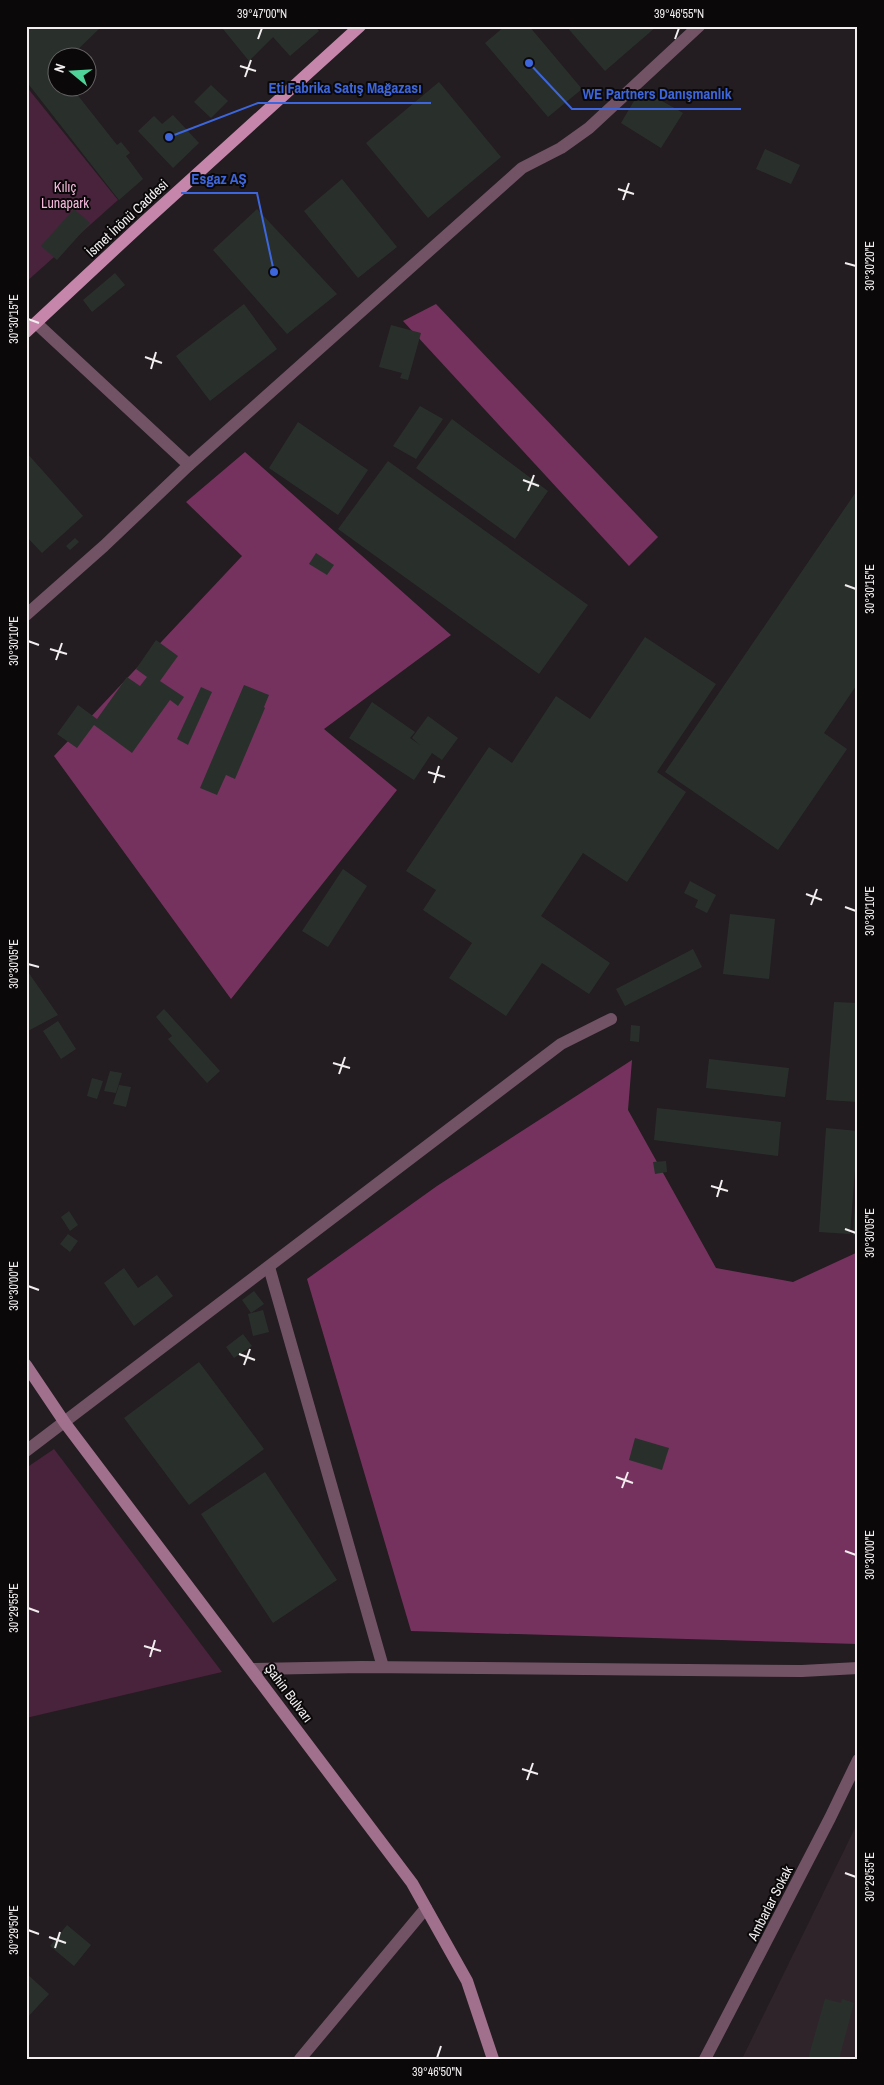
<svg xmlns="http://www.w3.org/2000/svg" width="884" height="2085" font-family="'Archivo Narrow',sans-serif">
	<style>
		.built { fill: #30242b }
		.green { fill: #49223b }
		.forest { fill: #76325e }
		.building { fill: #29302c }
		.lines { fill: none; stroke-linecap: round; stroke-linejoin: round }
		.street { stroke: #725365; stroke-width: 12 }
		.secondary { stroke: #a1708d; stroke-width: 12 }
		.primary { stroke: #c686ac; stroke-width: 12 }
		.ticks { fill: none; stroke: #f2eef0; stroke-width: 2 }
		.labels { text-anchor: middle; dominant-baseline: central; stroke-width: 4; stroke-linejoin: round; paint-order: stroke }
		.park-label { font-size: 14px; fill: #f7badd; stroke: #0a0809 }
		.street-label { font-size: 14px; fill: #f2eef0; stroke: #0a0809 }
		.leader { fill: none; stroke: #3d66dc; stroke-width: 2 }
		.callout-dot { fill: #3d66dc; stroke: #0a0809; stroke-width: 2 }
		.callout-label { font-size: 15px; text-anchor: middle; font-weight: bold; fill: #3d66dc; stroke: #0a0809; stroke-width: 4; stroke-linejoin: round; paint-order: stroke }
		.neatline { fill: none; stroke: #f2eef0; stroke-width: 2 }
		.ticks-label { font-size: 12px; text-anchor: middle; fill: #f2eef0 }
	</style>
	<rect width="100%" height="100%" fill="#231c20"/>
	<path class="built" d="M858,1822V2059H742Z"/>
	<g class="green">
		<path d="M26,86L118,200L26,282Z"/>
		<path d="M54,1449L222,1672L26,1718V1468Z"/>
	</g>
	<g class="forest">
		<path d="M436,304L658,537L629,566L403,321Z"/>
		<path d="M245,452L451,635L324,729L397,790L231,999L54,756L242,556L186,502Z"/>
		<path d="M632,1060L628,1110L716,1268L793,1282L858,1252V1644L411,1631L307,1279L437,1186Z"/>
	</g>
	<g class="building">
		<path d="M26,26H102L69,58H58V88H72L117,145L121,142L130,153L126,156L143,179L119,200L26,81Z"/>
		<path d="M227,26H315L319,31L290,56L273,37L249,61L223,29Z"/>
		<path d="M505,26H529L582,89L548,117L485,43Z"/>
		<path d="M566,26H657L605,71Z"/>
		<path d="M439,82L501,157L428,218L366,143Z"/>
		<path d="M211,85L228,101L211,118L194,102Z"/>
		<path d="M641,89L683,113L661,148L621,123Z"/>
		<path d="M173,115L199,143L173,168L138,131L154,116L162,124Z"/>
		<path d="M765,149L800,165L791,184L756,169Z"/>
		<path d="M342,179L397,247L358,278L304,211Z"/>
		<path d="M74,209L90,223L57,260L41,246Z"/>
		<path d="M257,209L337,294L287,334L213,250Z"/>
		<path d="M115,273L125,285L92,312L83,300Z"/>
		<path d="M244,304L277,349L210,401L176,356Z"/>
		<path d="M391,325L421,333L408,380L400,378L402,373L379,367Z"/>
		<path d="M420,406L443,419L416,459L393,446Z"/>
		<path d="M452,419L548,491L515,539L416,468Z"/>
		<path d="M298,422L368,470L338,515L269,468Z"/>
		<path d="M26,452L83,516L42,553L26,536Z"/>
		<path d="M388,461L588,605L539,674L338,529Z"/>
		<path d="M858,489V683L824,733L847,749L778,850L665,772Z"/>
		<path d="M75,538L79,542L70,550L66,546Z"/>
		<path d="M316,553L334,565L327,575L309,564Z"/>
		<path d="M645,637L716,684L657,772L686,792L627,882L583,853L541,916L610,963L589,994L542,963L506,1016L449,978L472,943L423,910L436,890L406,871L489,747L512,763L556,696L590,719Z"/>
		<path d="M156,640L178,656L160,681L184,697L178,706L170,700L132,753L94,725L77,748L57,734L78,705L97,719L127,677L140,686L147,677L136,669Z"/>
		<path d="M244,685L269,695L264,707L265,708L235,779L226,775L217,795L200,788Z"/>
		<path d="M201,687L212,692L188,745L177,739Z"/>
		<path d="M372,702L415,732L410,738L420,745L412,738L428,716L458,738L442,760L432,753L414,780L349,738Z"/>
		<path d="M343,869L367,886L328,947L302,931Z"/>
		<path d="M690,881L716,895L707,913L695,907L698,900L684,893Z"/>
		<path d="M730,914L775,919L769,979L723,974Z"/>
		<path d="M693,949L702,967L625,1006L616,989Z"/>
		<path d="M26,969L58,1015L26,1032Z"/>
		<path d="M834,1002L858,1003V1102L826,1100Z"/>
		<path d="M164,1009L220,1071L207,1083L168,1039L172,1036L156,1017Z"/>
		<path d="M58,1021L76,1049L61,1059L43,1031Z"/>
		<path d="M631,1025L640,1026L639,1042L630,1041Z"/>
		<path d="M709,1059L789,1068L785,1097L706,1088Z"/>
		<path d="M110,1071L122,1073L116,1093L104,1091Z"/>
		<path d="M92,1078L103,1081L97,1099L87,1096Z"/>
		<path d="M119,1085L131,1087L126,1107L113,1104Z"/>
		<path d="M657,1108L781,1122L778,1156L654,1140Z"/>
		<path d="M826,1128L858,1131L850,1234L819,1232Z"/>
		<path d="M666,1161L667,1172L655,1174L653,1162Z"/>
		<path d="M856,1185H858V1235H853Z"/>
		<path d="M69,1211L78,1225L70,1231L61,1217Z"/>
		<path d="M68,1234L78,1241L70,1252L60,1244Z"/>
		<path d="M124,1268L138,1288L157,1275L173,1296L134,1326L104,1283Z"/>
		<path d="M254,1291L264,1304L251,1313L242,1300Z"/>
		<path d="M263,1310L269,1332L253,1336L248,1314Z"/>
		<path d="M243,1334L252,1346L234,1358L226,1347Z"/>
		<path d="M199,1362L264,1449L189,1505L124,1418Z"/>
		<path d="M635,1438L669,1448L662,1470L629,1460Z"/>
		<path d="M265,1472L337,1580L273,1623L201,1514Z"/>
		<path d="M67,1925L91,1945L74,1966L50,1946Z"/>
		<path d="M26,1973L49,1994L26,2019Z"/>
		<path d="M825,1999L841,2003L842,1999L854,2003L839,2059H808Z"/>
	</g>
	<g class="lines">
		<g class="street">
			<path d="M36,323L189,465"/>
			<path d="M26,615L104,546L189,465L522,168L561,148L589,128L699,26"/>
			<path d="M269,1267L383,1667"/>
			<path d="M26,1451L561,1044L611,1019"/>
			<path d="M252,1669L362,1667L802,1671L858,1668"/>
			<path d="M300,2059L426,1908"/>
			<path d="M705,2059L830,1818L858,1760"/>
		</g>
		<path class="secondary" d="M26,1365L65,1423L412,1883L467,1981L493,2059"/>
		<path class="primary" d="M26,332L143,223L360,26"/>
	</g>
	<path class="ticks" d="M258,39L262,28M675,39L679,28M240,66L256,71M245,77L251,60M618,189L634,194M623,200L629,183M845,263L856,266M28,319L39,323M145,357L162,363M151,369L156,352M523,480L539,486M528,491L534,475M845,585L856,589M28,641L39,645M50,649L67,654M56,660L62,643M428,772L445,777M434,783L439,766M806,894L822,900M811,905L817,889M845,907L856,911M28,964L39,967M333,1063L350,1068M339,1074L345,1057M711,1186L728,1191M717,1197L722,1180M845,1229L856,1233M28,1286L39,1290M239,1354L255,1360M244,1365L250,1349M616,1477L633,1483M622,1488L628,1472M845,1551L856,1555M28,1608L39,1612M144,1646L161,1651M150,1657L155,1640M522,1769L538,1774M527,1780L533,1763M845,1873L856,1877M28,1930L39,1934M49,1937L66,1943M55,1948L60,1932M437,2058L441,2046"/>
	<g class="labels">
		<g class="park-label">
			<text x="65" y="187">Kılıç<tspan x="65" dy="16">Lunapark</tspan></text>
		</g>
		<g class="street-label">
			<text transform="translate(127 218) rotate(-43)">İsmet İnönü Caddesi</text>
			<text transform="translate(289 1693) rotate(53)">Şahin Bulvarı</text>
			<text transform="translate(770 1903) rotate(-63)">Ambarlar Sokak</text>
		</g>
	</g>
	<path class="leader" d="M169 137L258 103H431M529 63L572 109H741M274 272L257 193H181"/>
	<g class="callout-dot">
		<circle cx="169" cy="137" r="5"/>
		<circle cx="529" cy="63" r="5"/>
		<circle cx="274" cy="272" r="5"/>
	</g>
	<g class="callout-label">
		<text x="345" y="93">Eti Fabrika Satış Mağazası</text>
		<text x="657" y="99">WE Partners Danışmanlık</text>
		<text x="219" y="184">Esgaz AŞ</text>
	</g>
	<rect width="884" height="2085" fill="none" stroke="#0a0809" stroke-width="55"/>
	<g transform="translate(72 72) rotate(288)"><circle r="24" fill="#0a0809" stroke="#676465"/>
	<path d="M0-4L9 19L0 12L-9 19Z" fill="#4fd399"/>
	<text y="-8" font-size="14" font-weight="bold" text-anchor="middle" fill="#f2eef0">N</text>
	</g>
	<rect x="28" y="28" width="828" height="2030" class="neatline"/>
	<g class="ticks-label">
		<text x="262" y="18">39°47'00"N</text>
		<text x="679" y="18">39°46'55"N</text>
		<text transform="translate(870 266) rotate(-90)" y="4">30°30'20"E</text>
		<text transform="translate(14 319) rotate(-90)" y="4">30°30'15"E</text>
		<text transform="translate(870 589) rotate(-90)" y="4">30°30'15"E</text>
		<text transform="translate(14 641) rotate(-90)" y="4">30°30'10"E</text>
		<text transform="translate(870 911) rotate(-90)" y="4">30°30'10"E</text>
		<text transform="translate(14 964) rotate(-90)" y="4">30°30'05"E</text>
		<text transform="translate(870 1233) rotate(-90)" y="4">30°30'05"E</text>
		<text transform="translate(14 1286) rotate(-90)" y="4">30°30'00"E</text>
		<text transform="translate(870 1555) rotate(-90)" y="4">30°30'00"E</text>
		<text transform="translate(14 1608) rotate(-90)" y="4">30°29'55"E</text>
		<text transform="translate(870 1877) rotate(-90)" y="4">30°29'55"E</text>
		<text transform="translate(14 1930) rotate(-90)" y="4">30°29'50"E</text>
		<text x="437" y="2076">39°46'50"N</text>
	</g>
</svg>
